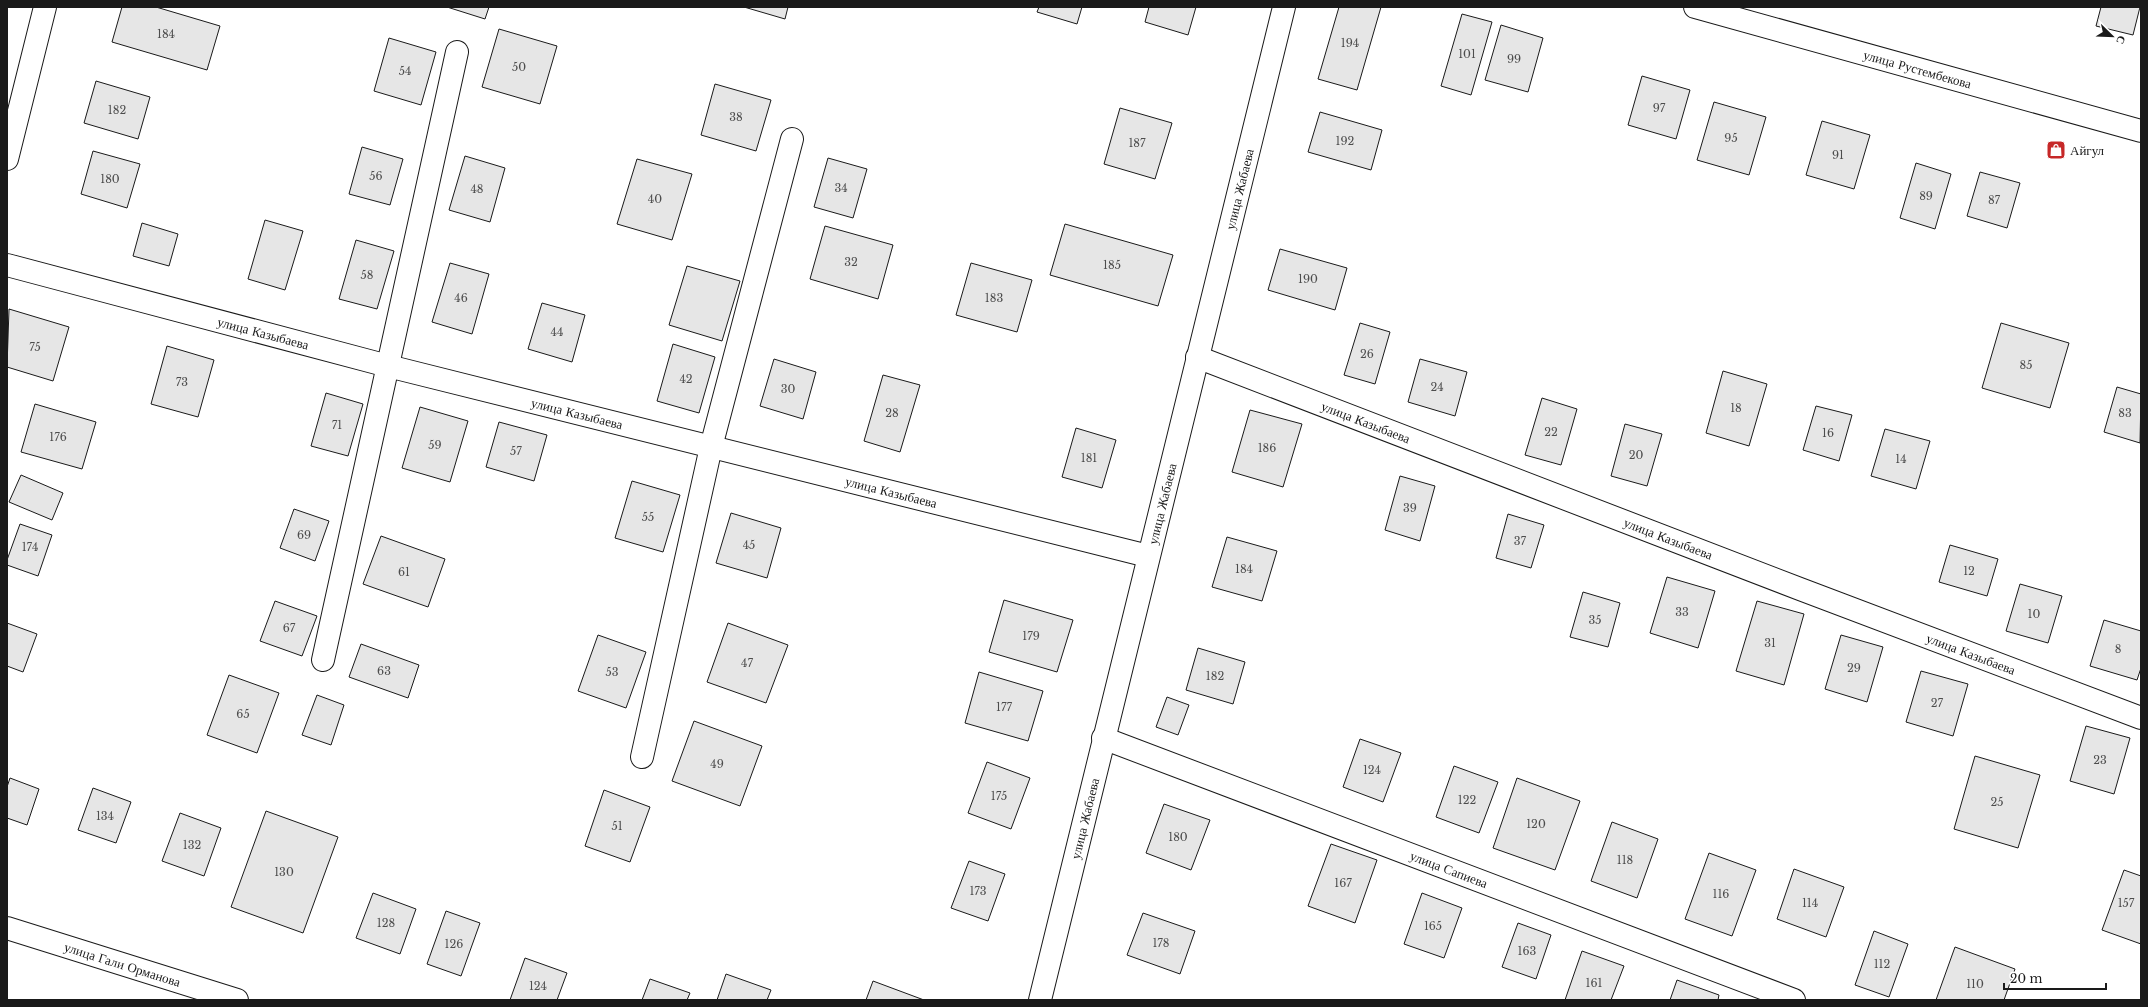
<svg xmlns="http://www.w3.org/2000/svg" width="2148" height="1007" font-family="'Libre Baskerville',serif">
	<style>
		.building { fill: #e6e6e6; stroke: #1a1a1a }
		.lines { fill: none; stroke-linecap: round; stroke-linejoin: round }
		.minor-casing { stroke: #1a1a1a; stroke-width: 24 }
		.minor { stroke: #fff; stroke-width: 22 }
		.labels { text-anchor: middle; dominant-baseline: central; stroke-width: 3; stroke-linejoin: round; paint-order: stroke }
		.number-label { font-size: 11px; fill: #4d4d4d }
		.street-label { font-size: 13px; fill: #1a1a1a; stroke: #fff }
		.poi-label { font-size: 13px; fill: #1a1a1a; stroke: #fff; text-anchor: start }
	</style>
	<rect width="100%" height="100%" fill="#fff"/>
	<g class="building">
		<path d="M122,7H156L220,26L207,70L112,42Z"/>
		<path d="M447,7H489L485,19Z"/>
		<path d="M744,7H788L785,19Z"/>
		<path d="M1039,7H1082L1077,24L1037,12Z"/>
		<path d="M1149,7H1196L1188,35L1145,22Z"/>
		<path d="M1339,7H1381L1357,90L1318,79Z"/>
		<path d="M2101,7H2140L2133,35L2096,26Z"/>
		<path d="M1462,14L1492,22L1471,95L1441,86Z"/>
		<path d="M1501,25L1543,38L1528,92L1485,80Z"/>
		<path d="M499,29L557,46L540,104L482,87Z"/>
		<path d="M389,38L436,52L421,105L374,91Z"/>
		<path d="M1642,76L1690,90L1676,139L1628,125Z"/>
		<path d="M96,81L150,97L138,139L84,123Z"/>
		<path d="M715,84L771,100L756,151L701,135Z"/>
		<path d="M1714,102L1766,117L1749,175L1697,160Z"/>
		<path d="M1120,108L1172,123L1155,179L1104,164Z"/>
		<path d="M1320,112L1382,130L1371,170L1308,152Z"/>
		<path d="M1822,121L1870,135L1854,189L1806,175Z"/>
		<path d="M362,147L403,159L390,205L349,194Z"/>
		<path d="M93,151L140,164L127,208L81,194Z"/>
		<path d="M465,156L505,168L490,222L449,210Z"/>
		<path d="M828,158L867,169L853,218L814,207Z"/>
		<path d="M637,159L692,174L672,240L617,224Z"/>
		<path d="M1916,163L1951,174L1935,229L1900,218Z"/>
		<path d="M1980,172L2020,183L2007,228L1967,216Z"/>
		<path d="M265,220L303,231L285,290L248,279Z"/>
		<path d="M142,223L178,234L169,266L133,256Z"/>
		<path d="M1065,224L1173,255L1158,306L1050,275Z"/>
		<path d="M825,226L893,245L878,299L810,279Z"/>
		<path d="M356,240L394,251L377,309L339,299Z"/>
		<path d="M1280,249L1347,268L1335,310L1268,290Z"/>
		<path d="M450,263L489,274L472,334L432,322Z"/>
		<path d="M971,263L1032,280L1017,332L956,315Z"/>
		<path d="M687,266L740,281L722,341L669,325Z"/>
		<path d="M542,303L585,315L572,362L528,349Z"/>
		<path d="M9,309L69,327L53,381L7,367Z"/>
		<path d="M1360,323L1390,332L1375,384L1344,375Z"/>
		<path d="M2001,323L2069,343L2050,408L1982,388Z"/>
		<path d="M673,344L715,357L699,413L657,401Z"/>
		<path d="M167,346L214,360L198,417L151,404Z"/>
		<path d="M774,359L816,372L803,419L760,406Z"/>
		<path d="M1420,359L1467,372L1455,416L1408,402Z"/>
		<path d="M1723,371L1767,384L1749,446L1706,433Z"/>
		<path d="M883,375L920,385L900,452L864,441Z"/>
		<path d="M2117,387L2141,394L2140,443L2104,432Z"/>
		<path d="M326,393L363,404L348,456L311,446Z"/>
		<path d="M1542,398L1577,409L1561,465L1525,455Z"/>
		<path d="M35,404L96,422L82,469L21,452Z"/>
		<path d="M1816,406L1852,415L1839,461L1803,450Z"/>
		<path d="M420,407L468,421L450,482L402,468Z"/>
		<path d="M1250,410L1302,424L1283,487L1232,472Z"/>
		<path d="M499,422L547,435L534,481L486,467Z"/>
		<path d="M1625,424L1662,434L1647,486L1611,476Z"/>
		<path d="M1076,428L1116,440L1102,488L1062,477Z"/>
		<path d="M1885,429L1930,441L1916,489L1871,476Z"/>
		<path d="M21,475L63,493L52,520L9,502Z"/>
		<path d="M1400,476L1435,486L1420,541L1385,530Z"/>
		<path d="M632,481L680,495L663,552L615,538Z"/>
		<path d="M294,509L329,521L315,561L280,548Z"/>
		<path d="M731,513L781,528L767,578L716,563Z"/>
		<path d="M1508,514L1544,525L1531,568L1496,558Z"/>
		<path d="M20,524L52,535L38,576L7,565V560Z"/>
		<path d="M381,536L445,559L428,607L363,584Z"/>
		<path d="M1227,537L1277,551L1262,601L1212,587Z"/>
		<path d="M1950,545L1998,559L1987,596L1939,582Z"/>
		<path d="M1667,577L1715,591L1698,648L1650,633Z"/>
		<path d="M2020,584L2062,596L2048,643L2006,631Z"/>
		<path d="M1583,592L1620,603L1608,647L1570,637Z"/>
		<path d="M1004,600L1073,620L1057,672L989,652Z"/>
		<path d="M275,601L317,616L302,656L260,641Z"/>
		<path d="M1757,601L1804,614L1784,685L1736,671Z"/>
		<path d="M2104,620L2141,631V668L2137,680L2090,666Z"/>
		<path d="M7,623L37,634L23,672L7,666Z"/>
		<path d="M728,623L788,645L766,703L707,682Z"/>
		<path d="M598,635L646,652L626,708L578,691Z"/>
		<path d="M1841,635L1883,647L1867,702L1825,689Z"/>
		<path d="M361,644L419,665L408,698L349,677Z"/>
		<path d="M1198,648L1245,662L1233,704L1186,690Z"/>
		<path d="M1921,671L1968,684L1953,736L1906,722Z"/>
		<path d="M979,672L1043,691L1028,741L965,723Z"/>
		<path d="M229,675L279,693L257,753L207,735Z"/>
		<path d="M317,695L344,705L331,745L302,735Z"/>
		<path d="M1167,697L1189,705L1178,735L1156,727Z"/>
		<path d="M694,721L762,746L740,806L672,781Z"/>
		<path d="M2086,726L2130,738L2114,794L2070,781Z"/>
		<path d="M1360,739L1401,753L1383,802L1343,787Z"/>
		<path d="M1975,756L2040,775L2018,848L1954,829Z"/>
		<path d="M987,762L1030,778L1011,829L968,813Z"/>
		<path d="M1454,766L1498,782L1479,833L1436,817Z"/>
		<path d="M10,778L39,789L27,825L7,818V787Z"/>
		<path d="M1517,778L1580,801L1555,870L1493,848Z"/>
		<path d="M93,788L131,802L116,843L78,830Z"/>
		<path d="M604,790L650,807L630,862L585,846Z"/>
		<path d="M1164,804L1210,820L1191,870L1146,853Z"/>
		<path d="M266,811L338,837L303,933L231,907Z"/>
		<path d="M180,813L221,828L204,876L162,861Z"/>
		<path d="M1612,822L1658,839L1637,898L1591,881Z"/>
		<path d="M1331,844L1377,860L1355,923L1308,906Z"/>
		<path d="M1709,853L1756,870L1732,936L1685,919Z"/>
		<path d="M969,861L1005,874L988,921L951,908Z"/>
		<path d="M1794,869L1844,887L1826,937L1777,919Z"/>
		<path d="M2124,870L2141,876V944L2102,930Z"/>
		<path d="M373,893L416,909L400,954L356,938Z"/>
		<path d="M1422,893L1462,908L1444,958L1404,944Z"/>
		<path d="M446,911L480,923L461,976L427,964Z"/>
		<path d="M1143,913L1195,931L1180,974L1127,955Z"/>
		<path d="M1518,923L1551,935L1536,979L1502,967Z"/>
		<path d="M1874,931L1908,944L1889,997L1855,985Z"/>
		<path d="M1955,947L2015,969L2004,1000H1936Z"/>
		<path d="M1582,951L1624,966L1611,1000H1565Z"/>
		<path d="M525,958L567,973L557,1000H510Z"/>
		<path d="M726,974L771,990L767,1000H717Z"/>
		<path d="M650,979L690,993L687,1000H642Z"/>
		<path d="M1677,980L1719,995L1718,1000H1670Z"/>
		<path d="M873,981L924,1000H866Z"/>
	</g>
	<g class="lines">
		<g class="minor-casing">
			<g id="minor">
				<path id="s1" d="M1695,7L2141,131"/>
				<path d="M7,159L45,7"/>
				<path id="s2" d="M7,265L388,366L1148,556"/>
				<path id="s3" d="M1197,357L1800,589L2141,718"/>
				<path d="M323,660L457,52"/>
				<path id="s4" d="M1103,738L1794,1000"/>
				<path d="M642,757L711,447L792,139"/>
				<path id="s5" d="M7,928L237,1000"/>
				<path id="s6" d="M1040,1000L1284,7"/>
			</g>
		</g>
		<use href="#minor" class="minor"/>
	</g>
	<defs>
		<g id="shop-square" transform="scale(1)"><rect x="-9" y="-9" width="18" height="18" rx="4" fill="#c62828" stroke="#fff"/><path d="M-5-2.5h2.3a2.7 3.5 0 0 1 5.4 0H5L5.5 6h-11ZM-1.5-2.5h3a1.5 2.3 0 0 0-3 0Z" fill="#fff"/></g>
	</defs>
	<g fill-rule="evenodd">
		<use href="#shop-square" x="2056" y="150"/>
	</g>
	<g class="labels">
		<g class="number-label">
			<text x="166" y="34">184</text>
			<text x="1350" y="43">194</text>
			<text x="1467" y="54">101</text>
			<text x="1514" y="59">99</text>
			<text x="519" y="67">50</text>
			<text x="405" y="71">54</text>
			<text x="1659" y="108">97</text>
			<text x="117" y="110">182</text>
			<text x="736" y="117">38</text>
			<text x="1731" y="138">95</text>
			<text x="1345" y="141">192</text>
			<text x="1137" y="143">187</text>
			<text x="1838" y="155">91</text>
			<text x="376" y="176">56</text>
			<text x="110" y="179">180</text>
			<text x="841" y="188">34</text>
			<text x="477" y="189">48</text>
			<text x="1926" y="196">89</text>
			<text x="655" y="199">40</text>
			<text x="1994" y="200">87</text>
			<text x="851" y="262">32</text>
			<text x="1112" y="265">185</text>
			<text x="367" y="275">58</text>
			<text x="1308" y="279">190</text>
			<text x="461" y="298">46</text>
			<text x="994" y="298">183</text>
			<text x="557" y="332">44</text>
			<text x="35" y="347">75</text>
			<text x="1367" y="354">26</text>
			<text x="2026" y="365">85</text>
			<text x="686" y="379">42</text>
			<text x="182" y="382">73</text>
			<text x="1437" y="387">24</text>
			<text x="788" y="389">30</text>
			<text x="1736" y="408">18</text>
			<text x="892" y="413">28</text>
			<text x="2125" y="413">83</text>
			<text x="337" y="425">71</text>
			<text x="1551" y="432">22</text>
			<text x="1828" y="433">16</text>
			<text x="58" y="437">176</text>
			<text x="435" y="445">59</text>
			<text x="1267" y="448">186</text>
			<text x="516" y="451">57</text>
			<text x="1636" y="455">20</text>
			<text x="1089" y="458">181</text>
			<text x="1901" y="459">14</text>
			<text x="1410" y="508">39</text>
			<text x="648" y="517">55</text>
			<text x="304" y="535">69</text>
			<text x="1520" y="541">37</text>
			<text x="749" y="545">45</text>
			<text x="30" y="547">174</text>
			<text x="1244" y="569">184</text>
			<text x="1969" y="571">12</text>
			<text x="404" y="572">61</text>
			<text x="1682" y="612">33</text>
			<text x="2034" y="614">10</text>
			<text x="1595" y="620">35</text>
			<text x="289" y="628">67</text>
			<text x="1031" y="636">179</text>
			<text x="1770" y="643">31</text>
			<text x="2118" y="649">8</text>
			<text x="747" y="663">47</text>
			<text x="1854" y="668">29</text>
			<text x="384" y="671">63</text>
			<text x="612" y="672">53</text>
			<text x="1215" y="676">182</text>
			<text x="1937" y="703">27</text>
			<text x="1004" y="707">177</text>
			<text x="243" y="714">65</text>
			<text x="2100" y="760">23</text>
			<text x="717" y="764">49</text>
			<text x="1372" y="770">124</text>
			<text x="999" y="796">175</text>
			<text x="1467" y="800">122</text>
			<text x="1997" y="802">25</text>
			<text x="105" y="816">134</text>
			<text x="1536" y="824">120</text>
			<text x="617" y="826">51</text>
			<text x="1178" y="837">180</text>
			<text x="192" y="845">132</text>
			<text x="1625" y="860">118</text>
			<text x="284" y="872">130</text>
			<text x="1343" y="883">167</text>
			<text x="978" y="891">173</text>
			<text x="1721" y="894">116</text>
			<text x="1810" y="903">114</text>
			<text x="2126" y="903">157</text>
			<text x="386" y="923">128</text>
			<text x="1433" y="926">165</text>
			<text x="1161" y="943">178</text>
			<text x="454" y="944">126</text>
			<text x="1527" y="951">163</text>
			<text x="1882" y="964">112</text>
			<text x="1594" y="983">161</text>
			<text x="1975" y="984">110</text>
			<text x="538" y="986">124</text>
		</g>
		<g class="street-label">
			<text stroke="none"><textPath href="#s1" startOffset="231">улица Рустембекова</textPath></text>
			<text stroke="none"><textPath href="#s6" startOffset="835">улица Жабаева</textPath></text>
			<text stroke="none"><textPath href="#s2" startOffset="265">улица Казыбаева</textPath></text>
			<text stroke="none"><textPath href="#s2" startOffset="589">улица Казыбаева</textPath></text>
			<text stroke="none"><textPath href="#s3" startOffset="181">улица Казыбаева</textPath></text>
			<text stroke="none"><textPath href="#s2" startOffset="913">улица Казыбаева</textPath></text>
			<text stroke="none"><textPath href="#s6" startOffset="511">улица Жабаева</textPath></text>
			<text stroke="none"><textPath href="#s3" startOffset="505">улица Казыбаева</textPath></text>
			<text stroke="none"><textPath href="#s3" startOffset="829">улица Казыбаева</textPath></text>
			<text stroke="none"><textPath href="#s6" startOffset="187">улица Жабаева</textPath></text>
			<text stroke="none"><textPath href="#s4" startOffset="370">улица Сапиева</textPath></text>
			<text stroke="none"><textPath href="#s5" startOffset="121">улица Гали Орманова</textPath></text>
		</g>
		<g class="poi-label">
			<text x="2070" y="150">Айгул</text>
		</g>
	</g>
	<rect width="2148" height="1007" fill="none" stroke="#1a1a1a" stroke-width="16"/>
	<g transform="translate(2112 36) rotate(113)" stroke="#ffffff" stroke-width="3" paint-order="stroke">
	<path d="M0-3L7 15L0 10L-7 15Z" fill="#1a1a1a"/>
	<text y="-6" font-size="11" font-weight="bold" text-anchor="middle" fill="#1a1a1a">С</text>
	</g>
	<path d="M2004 983v6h102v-6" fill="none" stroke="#1a1a1a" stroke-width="2"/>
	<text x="2010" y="983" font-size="12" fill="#1a1a1a" stroke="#ffffff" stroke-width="3" paint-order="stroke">20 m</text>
</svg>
